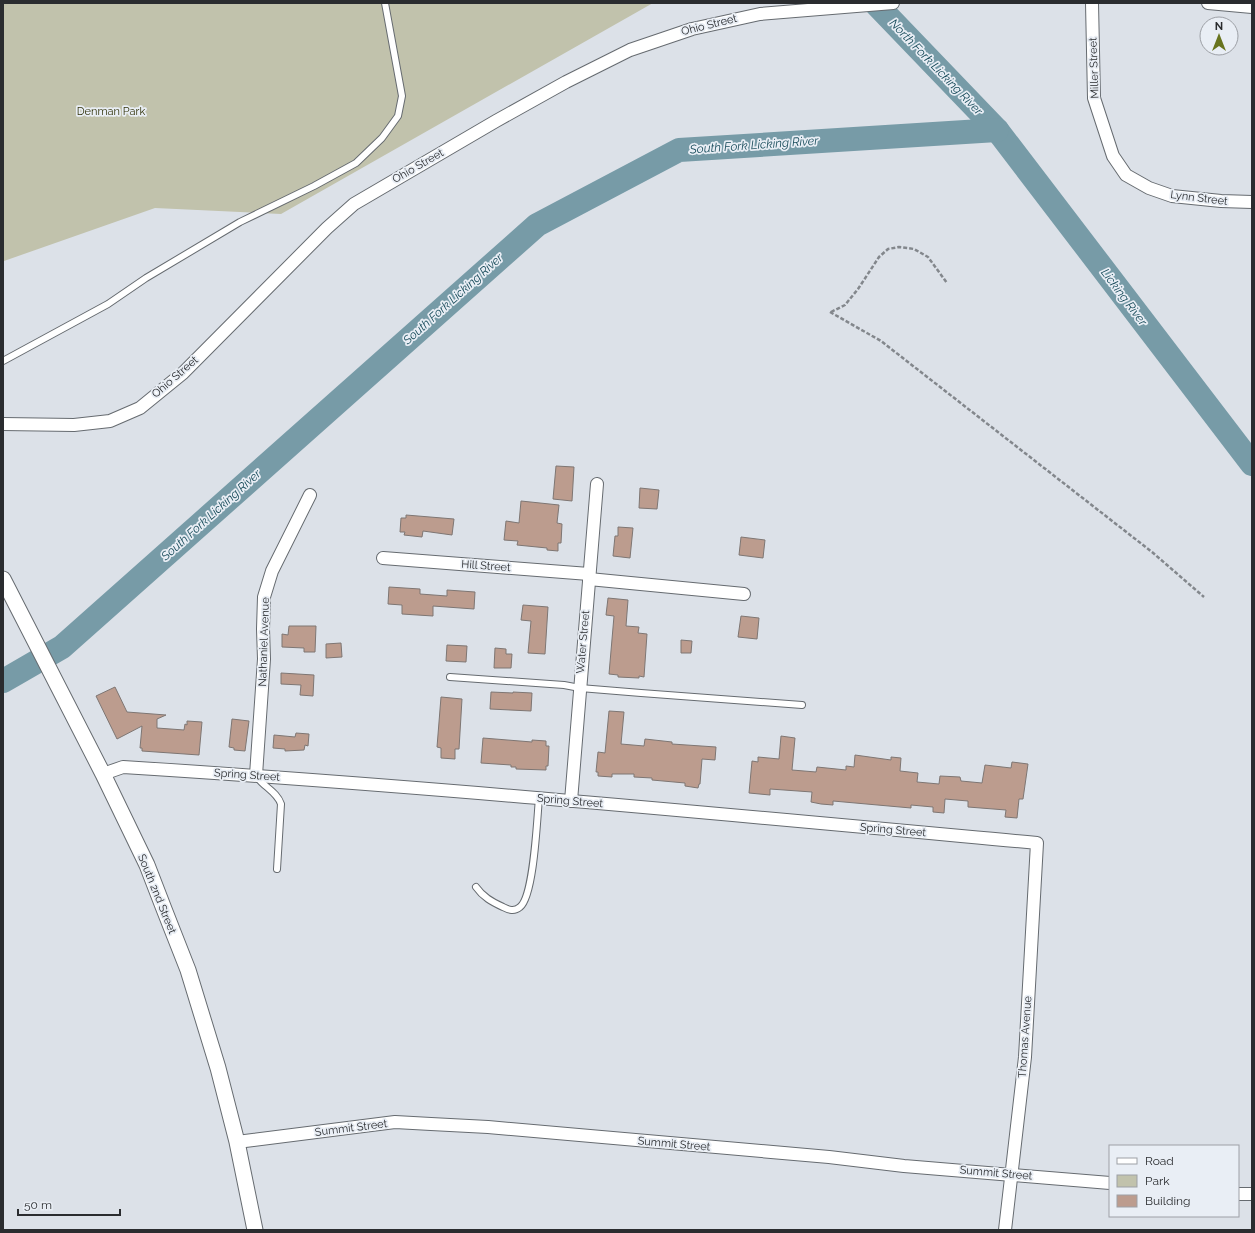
<svg xmlns="http://www.w3.org/2000/svg" width="1255" height="1233" font-family="Raleway,sans-serif">
	<style>
		.green { fill: #c1c2ac }
		.lines { fill: none; stroke-linecap: round; stroke-linejoin: round }
		.river { stroke: #779ba7; stroke-width: 24 }
		.building { fill: #bc9c8e; stroke: #7e7673 }
		.service-casing { stroke: #666b70; stroke-width: 8 }
		.minor-casing { stroke: #666b70; stroke-width: 14 }
		.tertiary-casing { stroke: #666b70; stroke-width: 17 }
		.path { stroke: #83878c; stroke-width: 2.5; stroke-dasharray: 4 2; stroke-linecap: butt }
		.service { stroke: #fff; stroke-width: 6 }
		.minor { stroke: #fff; stroke-width: 12 }
		.tertiary { stroke: #fff; stroke-width: 15 }
		.labels { text-anchor: middle; dominant-baseline: central; stroke-width: 3.5; stroke-linejoin: round; paint-order: stroke }
		.street-label { font-size: 11px; fill: #2a2c2f; stroke: #e9eef5 }
		.park-label { font-size: 11px; fill: #32330a; stroke: #e9eef5 }
		.water-label { font-size: 12px; font-style: italic; fill: #154958; stroke: #e9eef5 }
	</style>
	<rect width="100%" height="100%" fill="#dce1e8"/>
	<path class="green" d="M3,3H653L281,214L155,208L4,261L3,259Z"/>
	<g class="lines">
		<g class="river">
			<path d="M875,3L997,130L1252,464"/>
			<path d="M3,681L62,647L537,225L679,150L997,130"/>
		</g>
	</g>
	<g class="building">
		<path d="M556,466L574,467L572,501L553,499Z"/>
		<path d="M640,488L659,490L657,509L639,508Z"/>
		<path d="M521,501L559,505L557,523L562,524L561,543H558V551L547,550V548L517,545L518,541L504,540L506,521L519,523Z"/>
		<path d="M406,515L454,519L452,535L423,531L422,537L404,535L405,532H400L401,518H406Z"/>
		<path d="M618,527L633,528L630,558L613,556L615,536H618Z"/>
		<path d="M741,537L765,540L763,558L739,555Z"/>
		<path d="M389,587L420,589V594L447,596V590L475,592L474,609L433,606V616L402,614V605L388,604Z"/>
		<path d="M608,598L628,600L626,626L639,627L638,633L647,634L644,677L639,676V678L618,677V675L609,674L614,616L606,615Z"/>
		<path d="M523,605L548,607L545,654L528,653L531,621L521,620Z"/>
		<path d="M741,616L759,618L757,639L738,637Z"/>
		<path d="M289,626H316L315,652H304V648L282,647V634L288,635Z"/>
		<path d="M681,640L692,641L691,653H681Z"/>
		<path d="M341,643L342,657L326,658V644Z"/>
		<path d="M447,645L467,646L466,662L446,661Z"/>
		<path d="M495,648L506,649V654H512L511,668H494Z"/>
		<path d="M281,673L314,675L313,696L300,695L301,685L281,684Z"/>
		<path d="M115,687L127,712L166,715L157,719V728L184,730L185,724L187,725V721L202,722L199,755L142,751V748H140L142,726L117,739L96,696Z"/>
		<path d="M491,692L513,693V692L532,693L531,711L490,709Z"/>
		<path d="M441,697L462,699L459,749H455V759L441,758V748L437,747Z"/>
		<path d="M609,711L624,712L621,744L644,746L645,739L672,742V744L716,747L715,760L702,759L700,784H699L698,788L685,786V783L652,780V778L634,777V774H612V777L598,776V772H596L598,752L605,753Z"/>
		<path d="M232,719L249,721L245,751L234,750V748L229,747Z"/>
		<path d="M296,733L309,734L308,746L305,745L304,750L285,751V749L273,748L274,735L295,737Z"/>
		<path d="M781,736L795,738L792,770L816,772L817,767L846,770V766L854,767L855,755L891,760V757L901,758L900,771L918,773L917,782L939,784L940,776L960,777L961,781L982,783L985,765L1011,768L1012,762L1028,764L1023,799H1019L1017,818L1005,817L1006,810L968,807V801L945,799L944,813L933,812V807L911,805V808L833,801V805L821,804L811,802L812,792L770,789V795L749,793L752,761L758,762V757L779,759Z"/>
		<path d="M483,738L532,742V740L546,741V746H549L548,766H546V770L516,769V767H511V765L481,763Z"/>
	</g>
	<g class="lines">
		<g class="service-casing">
			<g id="service">
				<path d="M3,361L108,304L146,278L240,222L314,186L356,163L382,138L398,116L402,96L385,3"/>
				<path d="M450,677L564,685L580,688L641,693L802,705"/>
				<path d="M257,777C264,787 277,792 281,804L277,869"/>
				<path d="M476,887C483,897 492,902 503,907C509,910 514,912 520,907C534,896 537,819 539,798"/>
			</g>
		</g>
		<g class="minor-casing">
			<g id="minor">
				<path d="M1092,3L1094,98L1113,156L1126,175L1149,188L1172,196L1221,201L1252,202"/>
				<path d="M1208,3L1252,7"/>
				<path d="M3,424L74,425L110,421L140,408L183,373L327,228L354,204L496,121L566,82L630,50L692,29L760,14L893,3"/>
				<path d="M383,558L589,574"/>
				<path d="M589,579L744,594"/>
				<path d="M103,774L123,767C428,786 733,815 1037,843L1025,1057L1005,1230"/>
				<path d="M256,775L264,659L263,629L264,597L272,571L310,495"/>
				<path d="M571,801L597,484"/>
				<path d="M237,1142L395,1122L431,1124L488,1127L829,1157L904,1166L1110,1183"/>
				<path d="M1238,1194H1252"/>
			</g>
		</g>
		<g class="tertiary-casing">
			<path id="tertiary" d="M3,579L103,774L147,865L164,909L188,970L218,1068L237,1142L255,1230"/>
		</g>
		<g class="path">
			<path d="M830,312L881,341L1152,552L1204,597"/>
			<path d="M831,312L845,305L858,289L879,257L888,249L899,247L914,249L928,257L947,283"/>
		</g>
		<use href="#service" class="service"/>
		<use href="#minor" class="minor"/>
		<use href="#tertiary" class="tertiary"/>
	</g>
	<g class="labels">
		<g class="street-label">
			<text transform="translate(709 25) rotate(-14)">Ohio Street</text>
			<text transform="translate(1094 68) rotate(-92)">Miller Street</text>
			<text transform="translate(418 166) rotate(-30)">Ohio Street</text>
			<text transform="translate(1199 198) rotate(7)">Lynn Street</text>
			<text transform="translate(175 377) rotate(-41)">Ohio Street</text>
			<text transform="translate(486 566) rotate(4)">Hill Street</text>
			<text transform="translate(264 642) rotate(-88)">Nathaniel Avenue</text>
			<text transform="translate(583 642) rotate(-85)">Water Street</text>
			<text transform="translate(247 775) rotate(4)">Spring Street</text>
			<text transform="translate(570 801) rotate(5)">Spring Street</text>
			<text transform="translate(893 830) rotate(5)">Spring Street</text>
			<text transform="translate(157 894) rotate(68)">South 2nd Street</text>
			<text transform="translate(1025 1037) rotate(-86)">Thomas Avenue</text>
			<text transform="translate(351 1128) rotate(-7)">Summit Street</text>
			<text transform="translate(674 1144) rotate(5)">Summit Street</text>
			<text transform="translate(996 1173) rotate(5)">Summit Street</text>
		</g>
		<g class="park-label">
			<text x="111" y="111">Denman Park</text>
		</g>
		<g class="water-label">
			<text transform="translate(936 67) rotate(46)">North Fork Licking River</text>
			<text transform="translate(754 145) rotate(-4)">South Fork Licking River</text>
			<text transform="translate(1124 297) rotate(53)">Licking River</text>
			<text transform="translate(453 299) rotate(-42)">South Fork Licking River</text>
			<text transform="translate(211 515) rotate(-42)">South Fork Licking River</text>
		</g>
	</g>
	<rect width="1255" height="1233" fill="none" stroke="#2a2c2f" stroke-width="8"/>
	<rect x="1109" y="1145" width="130" height="72" fill="#e9eef5" stroke="#9da0a6"/>
	<rect x="1117" y="1158" width="20" height="6" fill="#ffffff" stroke="#9da0a6"/>
	<text x="1145" y="1165" font-size="12" fill="#2a2c2f">Road</text>
	<rect x="1117" y="1175" width="20" height="12" fill="#c1c2ac" stroke="#9da0a6"/>
	<text x="1145" y="1185" font-size="12" fill="#2a2c2f">Park</text>
	<rect x="1117" y="1195" width="20" height="12" fill="#bc9c8e" stroke="#9da0a6"/>
	<text x="1145" y="1205" font-size="12" fill="#2a2c2f">Building</text>
	<g transform="translate(1219 36)"><circle r="19" fill="#e9eef5" stroke="#9da0a6"/>
	<path d="M0-3L7 15L0 10L-7 15Z" fill="#68741f"/>
	<text y="-6" font-size="11" font-weight="bold" text-anchor="middle" fill="#2a2c2f">N</text>
	</g>
	<path d="M18 1209v6h102v-6" fill="none" stroke="#2a2c2f" stroke-width="2"/>
	<text x="24" y="1209" font-size="12" fill="#2a2c2f" stroke="#e9eef5" stroke-width="3" paint-order="stroke">50 m</text>
</svg>
